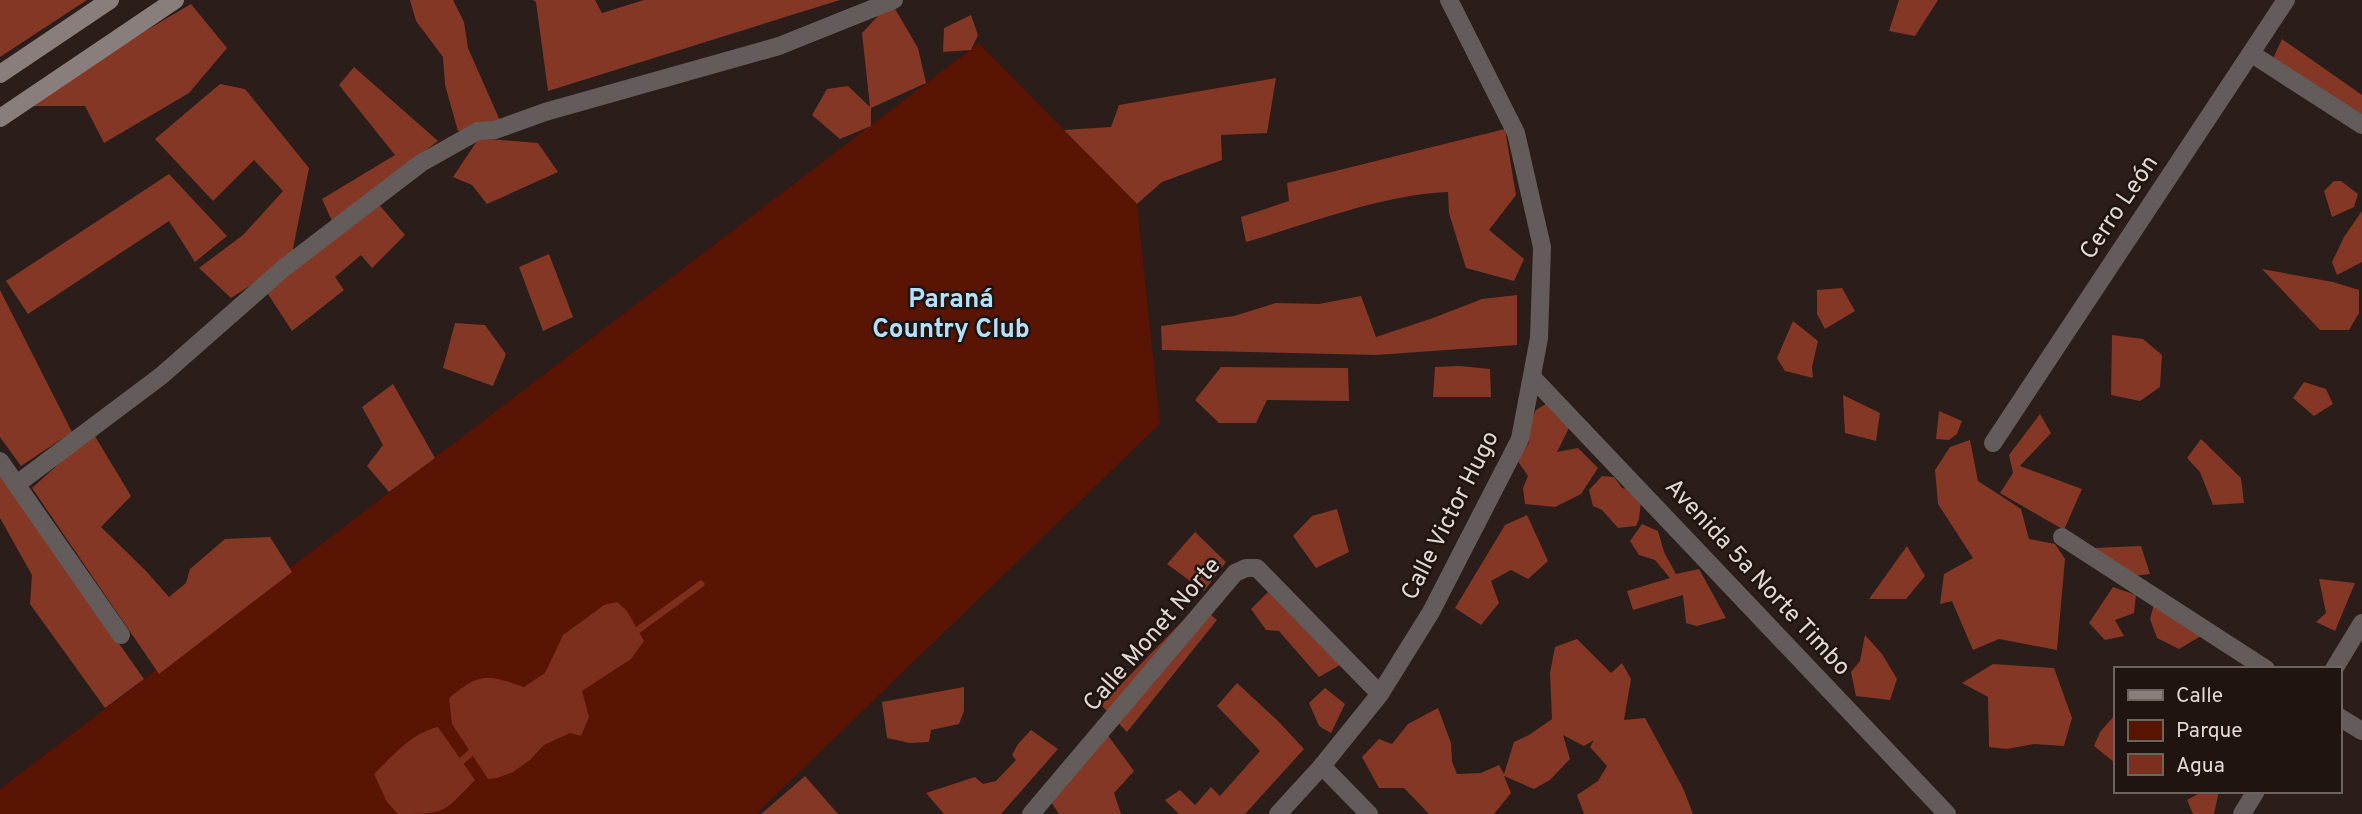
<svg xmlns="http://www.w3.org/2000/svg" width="2362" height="814" font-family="Overpass,sans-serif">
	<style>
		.green { fill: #591403 }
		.forest { fill: #853725 }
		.water { fill: #7b2f1c }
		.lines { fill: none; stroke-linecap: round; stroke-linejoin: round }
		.stream { stroke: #7b2f1c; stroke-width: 7 }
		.street { stroke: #635c5b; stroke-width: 18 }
		.secondary { stroke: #897e7b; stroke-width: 18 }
		.labels { text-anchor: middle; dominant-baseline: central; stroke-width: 5; stroke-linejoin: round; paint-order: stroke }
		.street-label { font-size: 24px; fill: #e2d9d7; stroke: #201411 }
		.neighbourhood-label { font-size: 26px; font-weight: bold; fill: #b4e0fc; stroke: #201411 }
	</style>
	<rect width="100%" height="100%" fill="#2a1d1a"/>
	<path class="green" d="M979,43L1137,204L1160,424L756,814H0V789Z"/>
	<g class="forest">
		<path d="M0,0H87L0,57Z"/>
		<path d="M410,0H453L464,22L468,48L501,123L458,131L445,85L443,57L416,21Z"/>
		<path d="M533,0H595L602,13L644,0H840L548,91L536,2Z"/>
		<path d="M1899,0H1938L1915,36L1889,31Z"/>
		<path d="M891,2L918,48L926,83L871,108V126L840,139L812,115L827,89L848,86L870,107L862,33Z"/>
		<path d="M191,4L227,48L189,93L104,143L85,106H18Z"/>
		<path d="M971,15L978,35L971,50L943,52L944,28Z"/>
		<path d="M2282,39L2362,95V119L2270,65Z"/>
		<path d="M354,67L438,141L332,221L322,199L395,155L339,85Z"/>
		<path d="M1276,78L1267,133L1221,135L1222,160L1162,182L1137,204L1064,130L1111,127L1119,105Z"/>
		<path d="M220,84L245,89L309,168L291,259L231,298L199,268L243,235L283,191L254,160L213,201L155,139Z"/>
		<path d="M1505,129L1516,195L1489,230L1524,259L1514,281L1466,268L1449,213L1448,192C1380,195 1312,223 1246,242L1241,217L1289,201L1287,183Z"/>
		<path d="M479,138L538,143L558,172L487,204L472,185L453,177Z"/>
		<path d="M169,174L227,236L195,262L169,221L28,314L6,281Z"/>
		<path d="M2334,181H2341L2358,194L2354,207L2332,217L2324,191Z"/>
		<path d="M376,201L405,235L372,268L361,255L335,277L344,290L292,331L264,288Z"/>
		<path d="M2362,211V262L2337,275L2332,262L2344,237Z"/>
		<path d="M549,254L573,317L543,331L519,267Z"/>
		<path d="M2262,269L2333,282L2359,290V313L2349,330H2320Z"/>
		<path d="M1842,288L1855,311L1825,329L1817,314V290Z"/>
		<path d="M0,290L72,432L21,466L0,437Z"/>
		<path d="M1517,295V345L1376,355L1162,350L1161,326L1234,316L1276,303L1319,304L1361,296L1376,337L1433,318L1482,299Z"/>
		<path d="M1793,321L1818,341L1812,367L1813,378L1785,371L1777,358Z"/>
		<path d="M455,323L485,325L506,354L493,386L443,368Z"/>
		<path d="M2112,335L2143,339L2162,355L2160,387L2140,401L2111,395Z"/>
		<path d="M1460,366L1490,369L1491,397H1433L1435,367Z"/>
		<path d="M1221,367L1348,368L1349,401L1267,400L1256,423H1219L1195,400Z"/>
		<path d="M2304,382L2326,389L2333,404L2314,416L2293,398Z"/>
		<path d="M393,384L435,458L389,492L367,466L383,445L362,407Z"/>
		<path d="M1843,395L1880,413L1876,441L1845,433Z"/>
		<path d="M1551,401L1570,426L1557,452L1578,448L1598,468L1581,494L1555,507L1525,504L1523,488L1528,476L1517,460L1529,443L1528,426L1536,410Z"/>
		<path d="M1939,411L1962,421L1957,434L1949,440L1936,439Z"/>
		<path d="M2040,414L2051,433L2020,466L2082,489L2064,530L2000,493L2013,473L2009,455Z"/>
		<path d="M93,433L131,496L101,527L146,571L169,597L186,583L190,569L225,539L270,537L292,572L159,674L32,488Z"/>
		<path d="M2201,439L2241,478L2244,503L2213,505L2200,472L2187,458Z"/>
		<path d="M1970,440L1978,481L2021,509L2029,539L2055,544L2065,559L2057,650L1999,639L1973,650L1952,601L1940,604L1944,574L1973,558L1938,504L1935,470L1950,447Z"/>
		<path d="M0,475L144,679L105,708L30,604L32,575L0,518Z"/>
		<path d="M1602,476L1614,477L1622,488L1642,493L1639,519L1636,526L1618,528L1602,510L1593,506L1589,490Z"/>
		<path d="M1337,509L1349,552L1316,568L1293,536L1312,516Z"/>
		<path d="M1527,515L1548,561L1528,579L1511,570L1491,581L1499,603L1481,625L1455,608L1505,525Z"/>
		<path d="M1642,524L1658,531L1664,552L1676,574L1699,569L1726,618L1697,626L1686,623L1683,595L1633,610L1627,591L1670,578L1655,560L1639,555L1630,541Z"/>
		<path d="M1195,532L1226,562L1204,591L1167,564Z"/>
		<path d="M1907,546L1925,576L1906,599H1869Z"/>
		<path d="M2141,546L2150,574L2127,577L2093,548Z"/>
		<path d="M2319,579L2355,583L2335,631L2316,622L2326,613Z"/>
		<path d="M2113,587L2136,595L2134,613L2115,620L2124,636L2105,640L2089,623Z"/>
		<path d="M1268,592L1340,665L1319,677L1279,631L1266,630L1251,609Z"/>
		<path d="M1199,604L1217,620L1127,732L1101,705Z"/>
		<path d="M2154,604L2201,636L2179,649L2157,638L2150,619Z"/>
		<path d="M1865,635L1882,654L1897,679L1890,700L1856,696L1851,672L1860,661Z"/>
		<path d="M1577,639L1611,673L1622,663L1631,679L1624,720L1645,718L1683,788L1693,814H1584L1577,795L1598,781L1607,766L1590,747L1594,740L1584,746L1563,735L1570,759L1550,780L1534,789L1504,776L1511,793L1494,814H1429L1404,788H1379L1362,757L1379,739L1392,744L1408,724L1438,708L1451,743L1452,762L1457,774L1481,773L1499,765L1504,774L1514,742L1529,735L1552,719L1550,673L1555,647Z"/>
		<path d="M1993,664L2054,668L2072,718L2064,746L2034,744L2007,749L1989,747L1988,697L1962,683Z"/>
		<path d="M1237,683L1278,721L1304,749L1245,814H1179L1165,800L1180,790L1195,805L1211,787L1220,796L1260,751L1217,706Z"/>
		<path d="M964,687V711L959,724L931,730L929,742L910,743L887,738L882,702Z"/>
		<path d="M1325,688L1345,704L1331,733L1319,726L1309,703Z"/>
		<path d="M2115,715V763L2094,746L2100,732Z"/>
		<path d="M1031,730L1058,749L1001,814H944L926,793L975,777L983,784L996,781L1016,760L1012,755L1018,744Z"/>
		<path d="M1104,730L1134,771L1114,793L1121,814H1059L1051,802Z"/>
		<path d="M805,776L838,814H761Z"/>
		<path d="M2203,791H2219L2214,814H2193L2187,800Z"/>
	</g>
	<g class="water">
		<path d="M617,602L627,611L644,641L631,659L582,691L589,717L581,736L570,733L544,745L530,760L513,772L497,778L488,779L452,724L449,698C481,672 486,674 524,687L545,673L563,635L604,605Z"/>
		<path d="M438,727L475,780C442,814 445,814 398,814L387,802L374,774C393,756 411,733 438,727Z"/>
	</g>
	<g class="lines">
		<g class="stream">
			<path d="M631,635L701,584"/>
			<path d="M454,767L477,748"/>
		</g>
		<g class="street">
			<path d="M2252,54L2362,125"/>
			<path d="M1532,377L1947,814"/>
			<path d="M1993,443L2286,0"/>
			<path d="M0,461L121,635"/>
			<path d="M17,484L161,376L285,267L421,163L478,131L495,130L545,112L779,46L894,0"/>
			<path d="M2062,537L2266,669"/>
			<path d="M2334,669L2362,623"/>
			<path d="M2339,717L2362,731"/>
			<path d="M1322,766L1369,814"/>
			<path d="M1031,814L1235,573L1246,568H1257L1380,694"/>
			<path d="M1278,814L1322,766L1380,694L1431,612L1520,439L1539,338L1542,247L1516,133L1449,0"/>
			<path d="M2242,814L2256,791"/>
		</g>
		<g class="secondary">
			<path d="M0,74L110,0"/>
			<path d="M0,118L175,0"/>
		</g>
	</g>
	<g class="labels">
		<g class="street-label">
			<text transform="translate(2120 208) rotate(-56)">Cerro León</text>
			<text transform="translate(1451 516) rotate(-63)">Calle Victor Hugo</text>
			<text transform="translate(1757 578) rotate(47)">Avenida 5a Norte Timbo</text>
			<text transform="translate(1153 635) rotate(-49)">Calle Monet Norte</text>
		</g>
		<g class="neighbourhood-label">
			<text x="951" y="300">Paraná<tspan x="951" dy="30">Country Club</tspan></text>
		</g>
	</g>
	<rect x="2114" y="667" width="228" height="126" fill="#201411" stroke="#6e6360" stroke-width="2"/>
	<rect x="2128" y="690" width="35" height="10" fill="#897e7b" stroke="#6e6360" stroke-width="2"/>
	<text x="2176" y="702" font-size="21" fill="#e2d9d7">Calle</text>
	<rect x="2128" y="720" width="35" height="21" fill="#591403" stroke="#6e6360" stroke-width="2"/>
	<text x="2176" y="737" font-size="21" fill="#e2d9d7">Parque</text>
	<rect x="2128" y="754" width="35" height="21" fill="#7b2f1c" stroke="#6e6360" stroke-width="2"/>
	<text x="2176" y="772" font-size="21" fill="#e2d9d7">Agua</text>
</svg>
